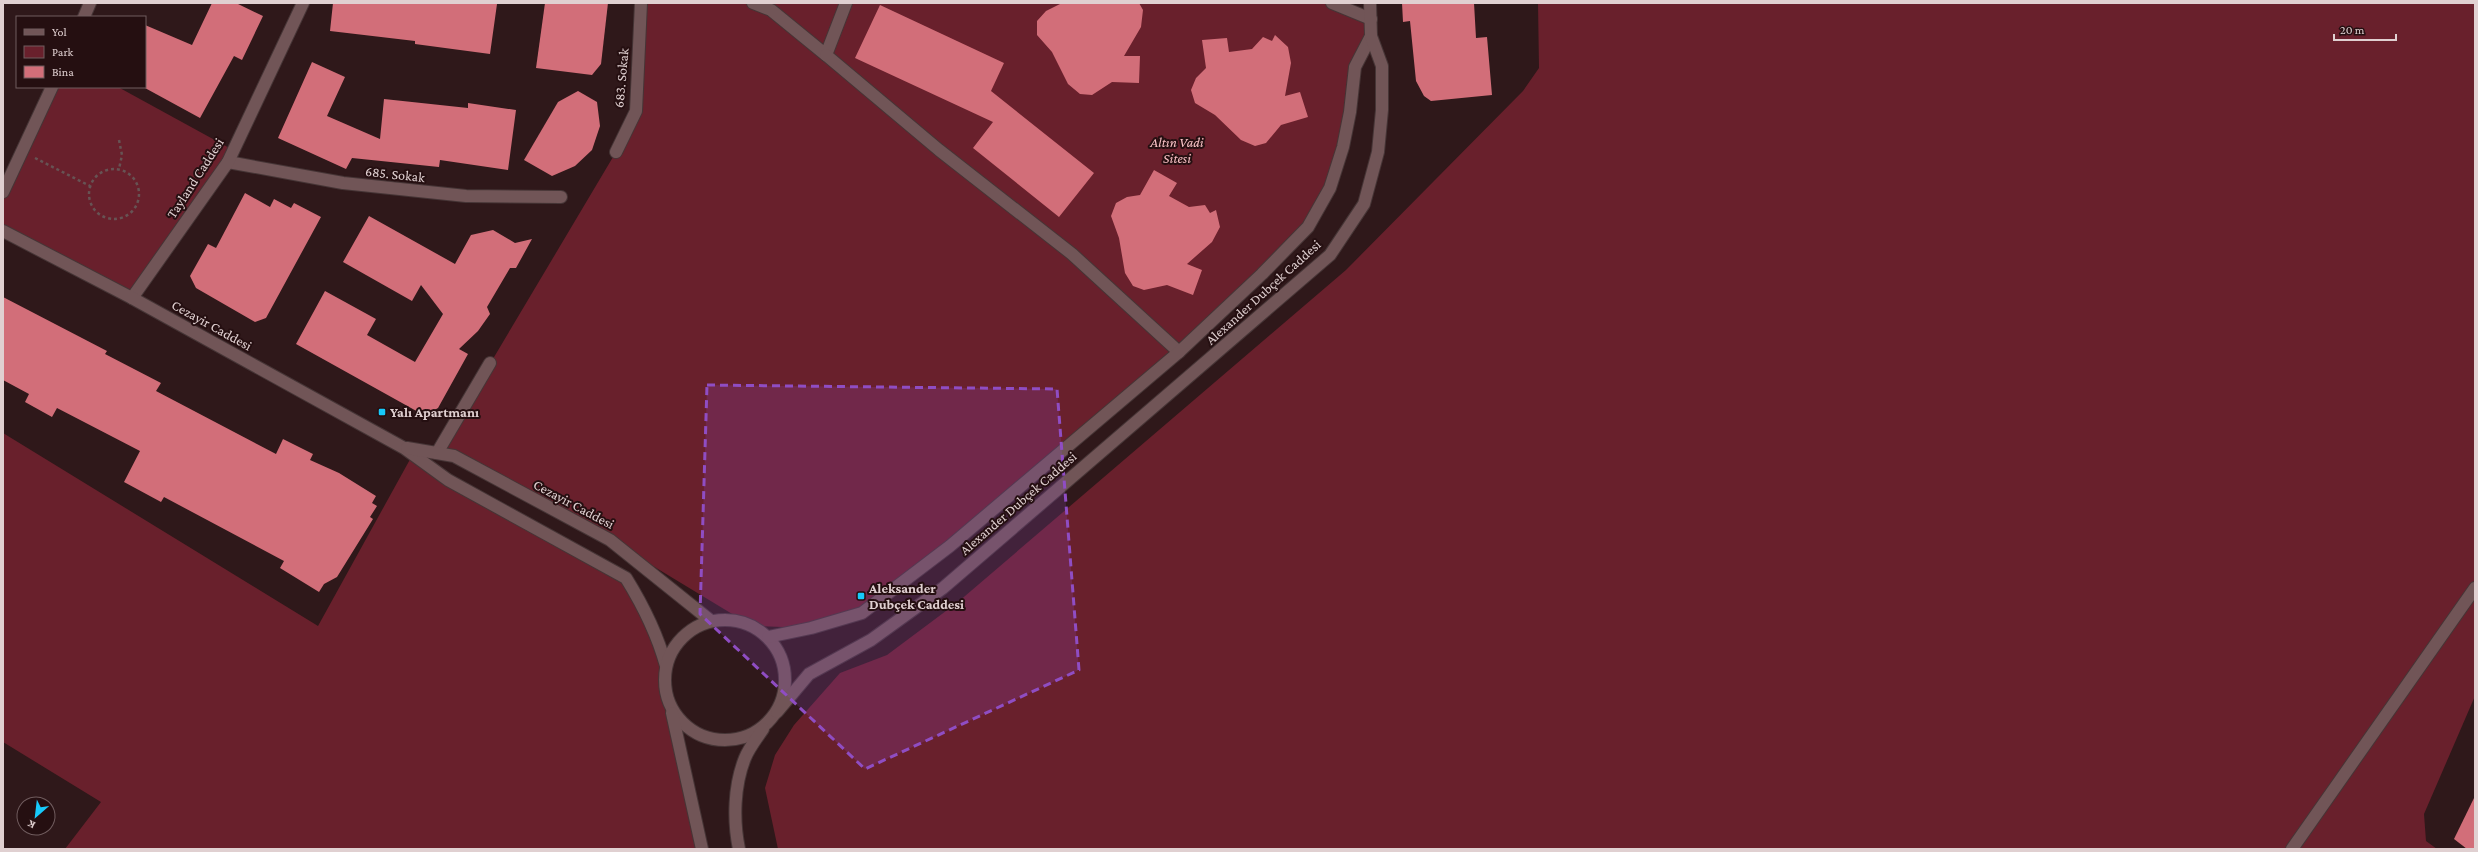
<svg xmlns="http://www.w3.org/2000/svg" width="2478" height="852" font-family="'Crimson Pro',serif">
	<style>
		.green { fill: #69202c }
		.building { fill: #d26e79 }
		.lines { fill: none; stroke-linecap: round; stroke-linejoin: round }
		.minor-casing { stroke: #463536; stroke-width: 14 }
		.secondary-casing { stroke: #463536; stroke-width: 14 }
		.path { stroke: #675354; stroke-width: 2.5; stroke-dasharray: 3 3; stroke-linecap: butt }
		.minor { stroke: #715557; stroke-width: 12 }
		.secondary { stroke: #715557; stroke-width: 12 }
		.marked { fill: #8f4dc3; fill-opacity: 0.2; stroke: #8f4dc3; stroke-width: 3; stroke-dasharray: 8 5; stroke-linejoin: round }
		.poi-dot { fill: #17cafb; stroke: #250f11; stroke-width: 1.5 }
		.labels { text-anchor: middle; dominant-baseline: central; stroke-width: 4; stroke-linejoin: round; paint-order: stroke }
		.street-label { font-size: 14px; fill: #e0d0d1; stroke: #250f11 }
		.park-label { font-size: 14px; font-style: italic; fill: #f8c1c5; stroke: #250f11 }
		.poi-label { font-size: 14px; font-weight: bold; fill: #e0d0d1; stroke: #250f11; text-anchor: start }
	</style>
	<rect width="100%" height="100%" fill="#2f181a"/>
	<g class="green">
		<path d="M641,3H1332L1371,19L1355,67L1343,147L1308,227L1179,352L862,613L811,628L752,626L610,540L437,453L616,152L636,111Z"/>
		<path d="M1538,3H2475V696L2424,814L2426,841L2437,849H778L765,788L775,755L794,725L840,673L887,655L958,602L1346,270L1523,91L1539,68Z"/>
		<path d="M52,87H118L233,150L132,298L3,231V192Z"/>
		<path d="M3,433L318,626L413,454L626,578L666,666L664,681L702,849H65L101,802L3,742Z"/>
	</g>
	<g class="building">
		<path d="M212,3H236L263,16L242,60L234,56L200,118L145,88V25L192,45Z"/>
		<path d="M333,3L497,4L490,54L415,44V41L330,31Z"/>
		<path d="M545,3H608L601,64L592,75L536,68Z"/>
		<path d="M1062,3H1139L1143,10L1141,27L1124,56H1140L1139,83L1112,82L1092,95L1080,94L1068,84L1052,52L1037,35V21L1046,11Z"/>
		<path d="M1402,3H1474L1476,38L1487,37L1492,95L1431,101L1424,96L1416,81L1410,21L1403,22Z"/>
		<path d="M880,5L1004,63L991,91L1094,173L1059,217L973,148L993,122L855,58Z"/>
		<path d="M1275,35L1288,47L1291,63L1285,96L1300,92L1308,117L1281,125L1266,143L1255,146L1241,140L1215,115L1195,103L1191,90L1196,78L1206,68L1202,40L1227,38L1229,52L1252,49L1263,37L1272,41Z"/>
		<path d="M312,62L345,77L327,116L380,139L384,99L468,108V103L516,110L508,170L440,160L439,167L352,158L346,169L278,138Z"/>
		<path d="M578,91L597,102L600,126L592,150L575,166L552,176L524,160L558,102Z"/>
		<path d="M1154,170L1177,183L1169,196L1189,207L1205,205L1210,213L1216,210L1220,227L1212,242L1187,264L1202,270L1193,295L1167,285L1144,290L1133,286L1125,273L1119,238L1111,216L1116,203L1127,197L1140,195Z"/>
		<path d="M245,193L270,207L274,199L291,208L294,203L321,217L266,318L255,322L196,288L190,276L208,244L216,248Z"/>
		<path d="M369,216L455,264L471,235L493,230L515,243L532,239L516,268H510L487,307L490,314L478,331L459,349L468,354L438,408L429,413H420L296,344L325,291L376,319L367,335L415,362L443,314L421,285L412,301L343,262Z"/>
		<path d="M3,297L107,351L105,354L161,383L156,391L276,454L283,439L313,454L310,460L339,473L376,496L372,503L377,506L370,517L373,519L337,577L324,584L319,592L280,568L284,561L164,497L161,502L124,482L140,451L57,408L52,417L25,402L29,394L3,380Z"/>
		<path d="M2475,796V849H2467L2454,839Z"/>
	</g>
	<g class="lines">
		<g class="minor-casing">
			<g id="minor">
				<path d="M753,3L771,10L826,55L846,3"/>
				<path d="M1332,3L1371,19"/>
				<path d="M84,17L90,3"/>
				<path d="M826,55L939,150L1072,254L1179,352"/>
				<path d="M616,152L636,111L641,3"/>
				<path d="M228,162L343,183L466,196L561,197"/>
				<path d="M3,192L52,87"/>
				<path d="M132,298L228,162L303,3"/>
				<path d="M437,453L490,363"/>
				<path d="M2292,849L2475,588"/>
			</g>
		</g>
		<g class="secondary-casing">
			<g id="secondary">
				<path d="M3,231L132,298L404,448L448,480L626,578C644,607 657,633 666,666"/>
				<path d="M407,448L454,456L610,540L711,621"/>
				<circle cx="725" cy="680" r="60"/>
				<path d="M768,637L811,628L862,613L950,546L1179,352L1262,274L1308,227L1330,188L1343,147L1350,112L1355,67L1371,36"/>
				<path d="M777,712L809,674L871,640L943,588L1330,255L1364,204L1378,152L1382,110V66L1371,36L1370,3"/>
				<path d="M672,713L702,849"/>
				<path d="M739,849C733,820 734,785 745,758C749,748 757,738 763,729"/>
			</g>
		</g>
		<g class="path">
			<path d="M119,140L122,155L119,169"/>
			<path d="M35,158L90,186"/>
			<circle cx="114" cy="194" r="25"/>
		</g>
		<use href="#minor" class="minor"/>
		<use href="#secondary" class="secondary"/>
	</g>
	<path class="marked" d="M707,385L1057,389L1079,670L865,769L700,614Z"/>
	<g class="poi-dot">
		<rect x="378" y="408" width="8" height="8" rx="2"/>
		<rect x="857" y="592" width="8" height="8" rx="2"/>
	</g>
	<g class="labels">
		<g class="street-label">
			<text transform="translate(621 78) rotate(-85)">683. Sokak</text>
			<text transform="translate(395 174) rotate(6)">685. Sokak</text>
			<text transform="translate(195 178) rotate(-57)">Tayland Caddesi</text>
			<text transform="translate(1263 292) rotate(-42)">Alexander Dubçek Caddesi</text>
			<text transform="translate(212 325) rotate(29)">Cezayir Caddesi</text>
			<text transform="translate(1018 503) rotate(-41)">Alexander Dubçek Caddesi</text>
			<text transform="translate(574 504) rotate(28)">Cezayir Caddesi</text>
		</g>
		<g class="park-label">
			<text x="1177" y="142">Altın Vadi<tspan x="1177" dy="16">Sitesi</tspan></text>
		</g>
		<g class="poi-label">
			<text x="390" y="412">Yalı Apartmanı</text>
			<text x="869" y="588">Aleksander<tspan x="869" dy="16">Dubçek Caddesi</tspan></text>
		</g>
	</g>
	<rect width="2478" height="852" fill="none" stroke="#e0d0d1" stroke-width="8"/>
	<rect x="16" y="16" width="130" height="72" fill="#250f11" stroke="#705c5e"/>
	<rect x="24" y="29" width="20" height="6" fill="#715557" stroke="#705c5e"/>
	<text x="52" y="36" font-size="12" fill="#e0d0d1">Yol</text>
	<rect x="24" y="46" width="20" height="12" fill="#69202c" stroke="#705c5e"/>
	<text x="52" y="56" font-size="12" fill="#e0d0d1">Park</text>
	<rect x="24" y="66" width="20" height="12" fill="#d26e79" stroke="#705c5e"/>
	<text x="52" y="76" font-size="12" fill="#e0d0d1">Bina</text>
	<g transform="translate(36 816) rotate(208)"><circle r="19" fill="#250f11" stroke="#705c5e"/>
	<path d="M0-3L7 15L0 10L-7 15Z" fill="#17cafb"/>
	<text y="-6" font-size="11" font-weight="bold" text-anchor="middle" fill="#e0d0d1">K</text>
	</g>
	<path d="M2334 34v6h62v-6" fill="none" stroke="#e0d0d1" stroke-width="2"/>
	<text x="2340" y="34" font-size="12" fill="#e0d0d1" stroke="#250f11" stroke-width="3" paint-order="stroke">20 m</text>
</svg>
